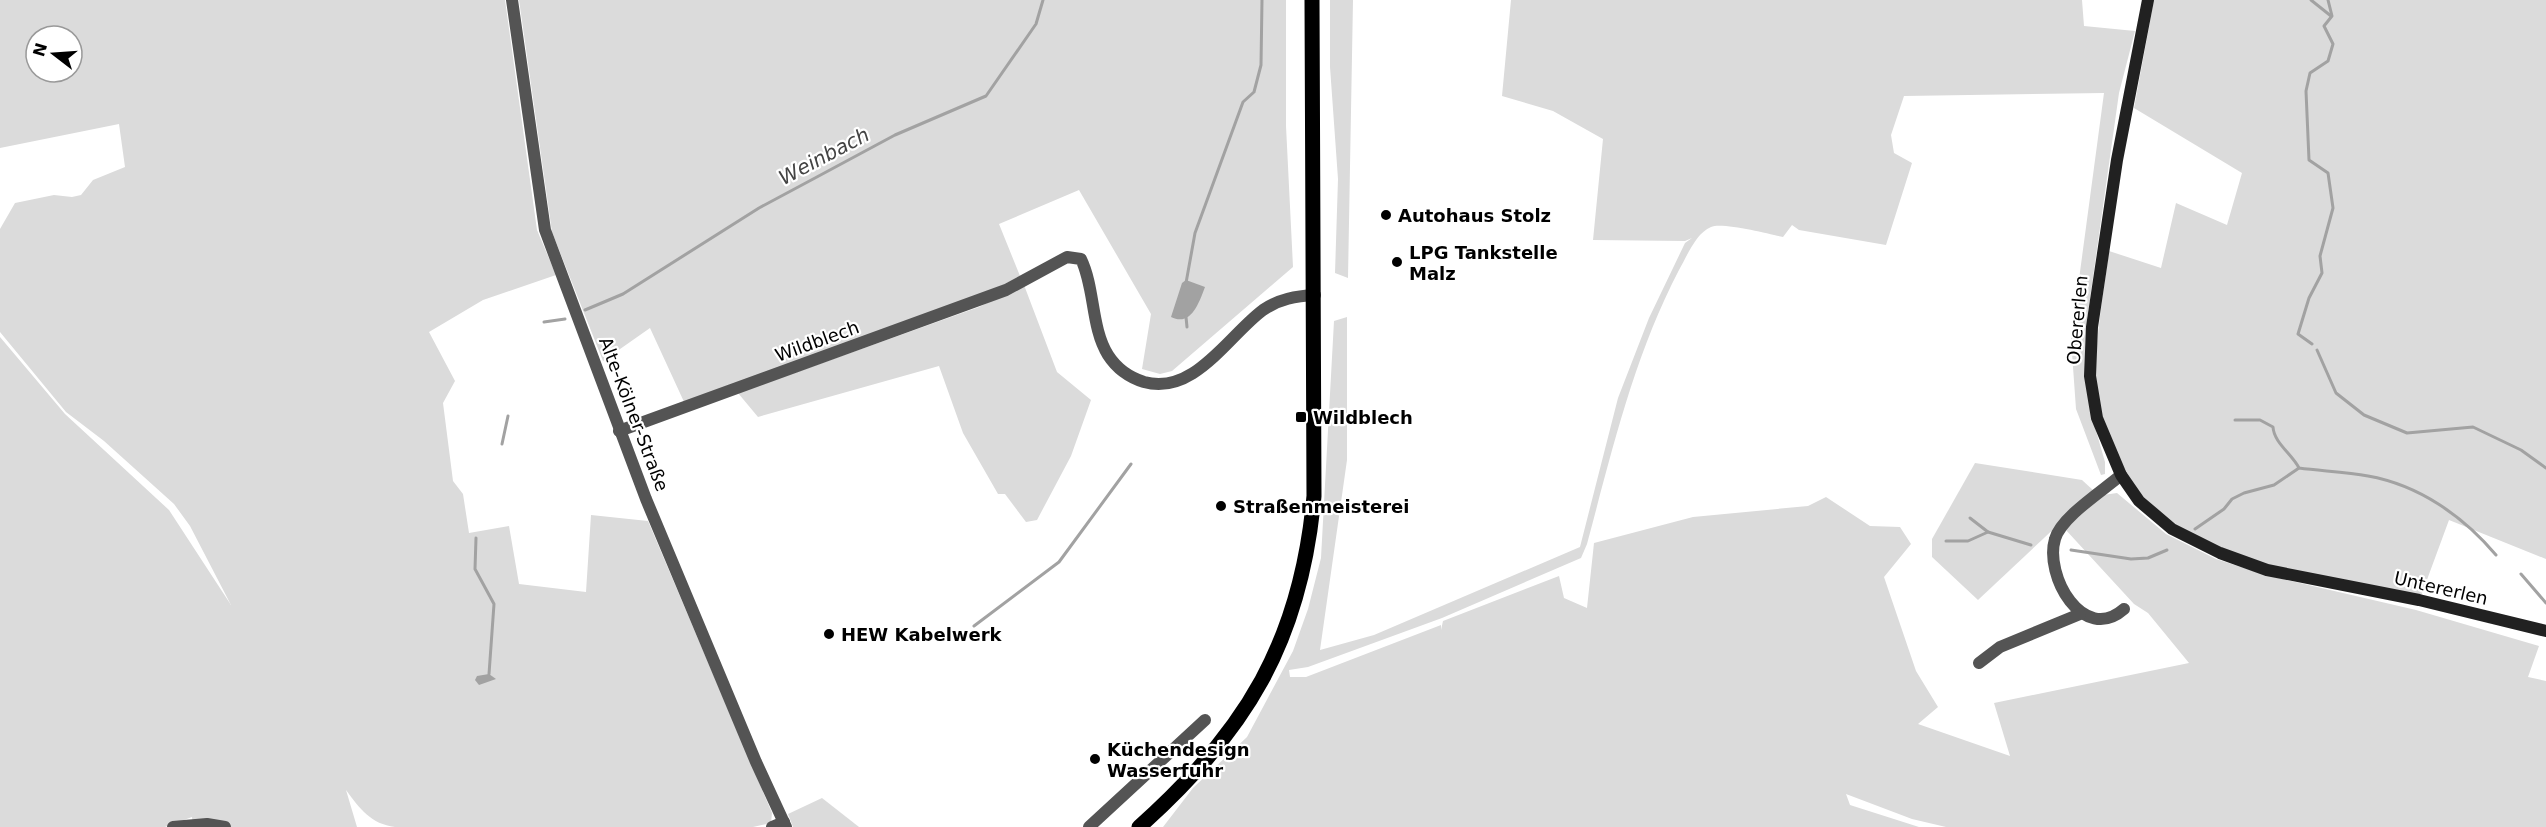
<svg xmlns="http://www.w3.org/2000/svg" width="2546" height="827" font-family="'DejaVu Sans',sans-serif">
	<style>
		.green { fill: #dbdbdb; fill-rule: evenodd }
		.water { fill: #a2a2a2 }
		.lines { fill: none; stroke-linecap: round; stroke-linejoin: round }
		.stream { stroke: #a2a2a2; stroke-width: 3 }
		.street { stroke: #545454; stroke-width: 12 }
		.secondary { stroke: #212121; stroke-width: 12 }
		.primary { stroke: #000; stroke-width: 15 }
		.poi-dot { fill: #000; stroke: #fff; stroke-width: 2 }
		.labels { text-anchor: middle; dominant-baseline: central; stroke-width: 4.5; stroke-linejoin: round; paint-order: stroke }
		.poi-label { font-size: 18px; font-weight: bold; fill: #000; stroke: #fff; text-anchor: start }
		.street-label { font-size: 18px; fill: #000; stroke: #fff }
		.water-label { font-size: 20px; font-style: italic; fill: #434343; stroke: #fff }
	</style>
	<rect width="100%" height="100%" fill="#fff"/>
	<g class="green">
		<path d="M0,0H505L537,230L556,275L483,300L429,332L455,381L443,403L453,481L463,494L469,533L509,526L519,584L586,592L591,515L648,521L772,813L771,823L753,827H395C371,824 360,809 346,790L357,827H193L192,817L165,827H0V337L65,414L169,510L231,605L190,526L174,504L104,441L66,412L0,332V229L15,203L54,195L72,197L81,195L93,180L125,167L119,124L0,148ZM36,36H72V72H36Z"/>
		<path d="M519,0H1286V126L1293,267L1172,371L1160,374L1142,369L1151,314L1079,190L999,224L1020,276L995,289L685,404L650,328L603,361L552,232Z"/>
		<path d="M1330,0H1353L1348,278L1335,273L1338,179L1330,67Z"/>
		<path d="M1511,0H2082L2084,26L2135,31L2119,93L2086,327L2092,417L2105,462V474L2101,475L2076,409L2071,339L2104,93L1904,96L1891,135L1894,153L1912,163L1886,245L1799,230L1792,225L1783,237C1769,234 1722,222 1711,227C1696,233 1687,256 1679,270C1634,356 1612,451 1587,544L1581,558L1442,618L1308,667L1289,670L1290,677H1306L1441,625V630L1443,621L1559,576L1564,598L1587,608L1594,543L1693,517L1808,506L1826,497L1870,526L1900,527L1911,544L1884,577L1916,671L1938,707L1918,724L2010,756L1994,703L2189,663L2148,613L2134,604L2065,529L2103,495L2117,493L2166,534L2216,559L2266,575L2416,610L2539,646L2528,677L2546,681V827H1946L1912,819L1846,794L1850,805L1919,827H1163L1193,788L1247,737L1293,651L1308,609L1321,558L1334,321L1347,317V460L1320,650L1374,635L1580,547L1618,398L1649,318L1685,243L1692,238L1685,241L1593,240L1603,139L1553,111L1502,96Z"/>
		<path d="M2154,0H2546V559L2449,520L2421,596C2337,579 2201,566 2142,499C2129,484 2117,462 2111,444C2103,423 2096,400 2096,378C2095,336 2104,292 2109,251L2161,268L2176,203L2227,225L2242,173L2134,108Z"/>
		<path d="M1024,285L1057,372L1091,400L1071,456L1037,520L1026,522L1005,494H998L963,433L939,366L758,417L738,393L979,307Z"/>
		<path d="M1975,463L2082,480L2094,491L1978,600L1932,557V539Z"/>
		<path d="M822,798L859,827H793L788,814Z"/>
	</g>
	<g class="water">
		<path d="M1186,280L1205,287C1199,303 1191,327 1171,317L1182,283Z"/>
		<path d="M489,674L496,679L479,685L475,680L477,676Z"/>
	</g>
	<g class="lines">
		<g class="stream">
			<path d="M2311,0L2331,16"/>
			<path d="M1186,283L1195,233L1243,102L1254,92L1261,65L1262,0"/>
			<path d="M585,310L623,294L759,208L815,178L895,135L986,96L1036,24L1043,0"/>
			<path d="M1186,317L1187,327"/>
			<path d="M544,322L565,319"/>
			<path d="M2312,344L2298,334L2309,298L2322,273L2320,256L2333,208L2328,173L2309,160L2306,91L2310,73L2328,61L2333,44L2324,26L2332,16L2328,0"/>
			<path d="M2317,350L2336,393L2364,415L2407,433L2473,427L2521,450L2546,468"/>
			<path d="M2235,420H2260L2273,427C2274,443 2292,454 2299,468C2322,471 2346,472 2368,476C2419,485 2463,516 2496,555"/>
			<path d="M502,444L508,416"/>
			<path d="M1970,518L1988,532L2031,545"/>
			<path d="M2195,529L2224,509L2232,499L2244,493L2274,485L2299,468"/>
			<path d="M476,538L475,569L494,604L489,674"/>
			<path d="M1946,541H1968L1988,532"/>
			<path d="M2071,550L2131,559L2148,558L2167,550"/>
			<path d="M2521,574L2546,603"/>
			<path d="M974,626L1059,562L1131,464"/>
		</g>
		<g class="street">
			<path d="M512,0L545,230L646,499L756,762L786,827"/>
			<path d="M619,431L1006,290L1067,257L1081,259C1095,288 1091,328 1108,355C1117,369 1128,377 1144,382C1194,396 1228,336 1263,310C1279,299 1296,296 1315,295"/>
			<path d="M2121,475C2104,490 2061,517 2055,539C2044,575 2083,645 2124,609"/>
			<path d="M1979,663L2000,647L2080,614"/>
			<path d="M173,827L207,824L225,827"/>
			<path d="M772,827L784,822"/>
			<path d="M1089,827L1205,720"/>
		</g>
		<path class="secondary" d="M2148,0L2117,160L2092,327L2090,376L2097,418L2121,475L2139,501L2172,529L2220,553L2267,570L2419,600L2546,631"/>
		<path class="primary" d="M1139,827C1246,732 1301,641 1314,496L1312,0"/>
	</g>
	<g class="poi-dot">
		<circle cx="1386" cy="215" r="6"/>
		<circle cx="1397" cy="262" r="6"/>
		<rect x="1295" y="411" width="12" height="12" rx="3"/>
		<circle cx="1221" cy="506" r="6"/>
		<circle cx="829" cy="634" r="6"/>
		<circle cx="1095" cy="759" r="6"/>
	</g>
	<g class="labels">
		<g class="poi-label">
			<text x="1398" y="215">Autohaus Stolz</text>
			<text x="1409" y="252">LPG Tankstelle<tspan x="1409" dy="21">Malz</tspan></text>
			<text x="1313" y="417">Wildblech</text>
			<text x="1233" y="506">Straßenmeisterei</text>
			<text x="841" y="634">HEW Kabelwerk</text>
			<text x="1107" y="749">Küchendesign<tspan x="1107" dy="21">Wasserfuhr</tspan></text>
		</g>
		<g class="street-label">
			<text transform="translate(2077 320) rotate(-85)">Obererlen</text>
			<text transform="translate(817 341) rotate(-20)">Wildblech</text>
			<text transform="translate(634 414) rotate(69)">Alte-Kölner-Straße</text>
			<text transform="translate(2441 588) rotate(13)">Untererlen</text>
		</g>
		<g class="water-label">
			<text transform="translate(824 156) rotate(-28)">Weinbach</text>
		</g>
	</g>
	<g transform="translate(54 54) rotate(287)"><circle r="28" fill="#ffffff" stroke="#999999" stroke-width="1.5"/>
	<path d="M0-4.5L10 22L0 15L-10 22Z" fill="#000000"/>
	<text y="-9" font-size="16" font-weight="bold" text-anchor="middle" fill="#000000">N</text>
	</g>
</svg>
